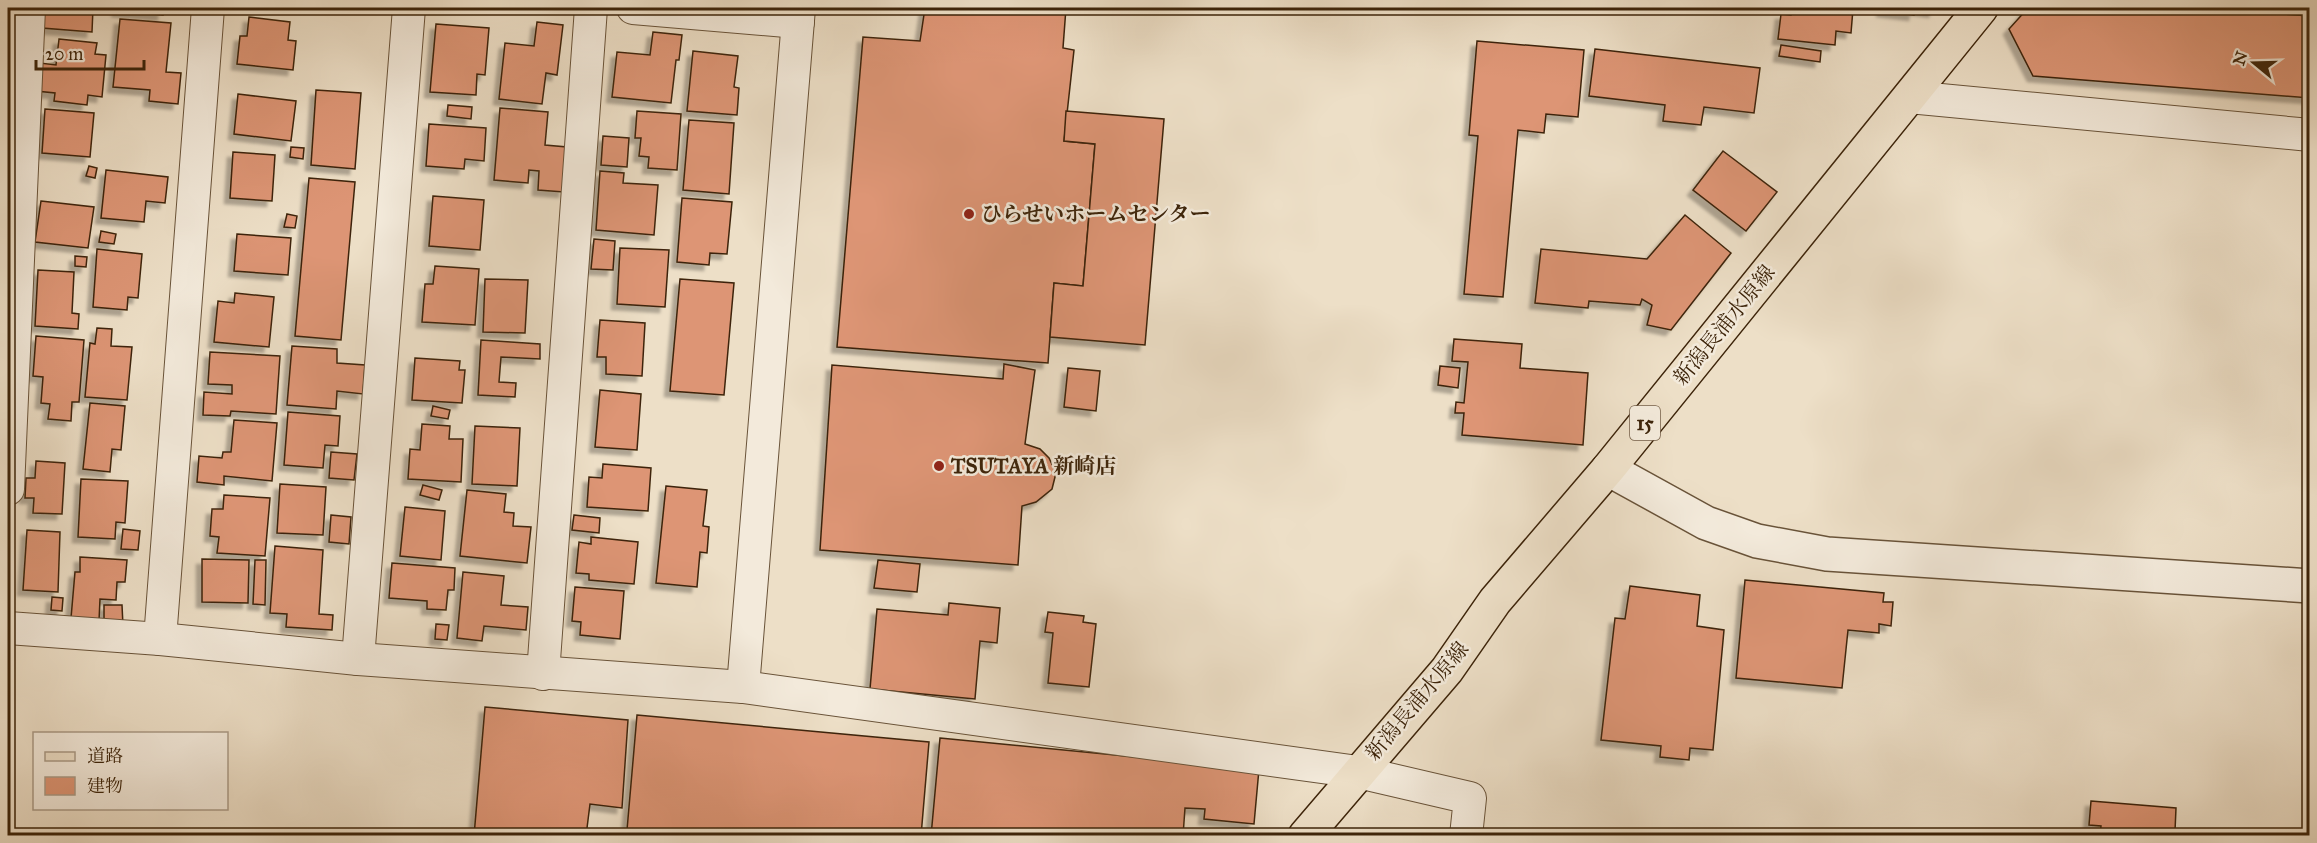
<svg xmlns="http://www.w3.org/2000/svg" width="2317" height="843" font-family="'IM FELL Great Primer','Noto Serif JP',serif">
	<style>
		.building { fill: #dd9574; stroke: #3d240a; stroke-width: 1.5; filter: url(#shadow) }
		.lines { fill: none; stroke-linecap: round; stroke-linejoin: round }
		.minor-casing { stroke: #695339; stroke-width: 34 }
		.tertiary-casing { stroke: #695339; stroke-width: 36 }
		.primary-casing { stroke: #3d240a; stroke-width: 36 }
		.minor { stroke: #f3eadb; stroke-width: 32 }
		.tertiary { stroke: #f3eadb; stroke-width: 33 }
		.primary { stroke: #eddfc7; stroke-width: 33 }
		.poi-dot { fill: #8f2418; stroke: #f3eadb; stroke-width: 2 }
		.labels { text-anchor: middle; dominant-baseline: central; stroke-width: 5; stroke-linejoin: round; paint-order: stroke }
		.shield { fill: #f3eadb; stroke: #745f49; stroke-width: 1.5 }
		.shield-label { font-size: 20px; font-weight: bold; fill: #3d240a }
		.poi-label { font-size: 21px; font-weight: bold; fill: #3d240a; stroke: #f3eadb; text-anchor: start }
		.street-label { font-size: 21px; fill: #3d240a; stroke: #f3eadb }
	</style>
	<defs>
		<filter id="shadow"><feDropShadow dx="-5.5" dy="5.5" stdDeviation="1.5" flood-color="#0004"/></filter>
	</defs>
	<rect width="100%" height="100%" fill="#eddfc7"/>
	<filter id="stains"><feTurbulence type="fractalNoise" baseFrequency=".00333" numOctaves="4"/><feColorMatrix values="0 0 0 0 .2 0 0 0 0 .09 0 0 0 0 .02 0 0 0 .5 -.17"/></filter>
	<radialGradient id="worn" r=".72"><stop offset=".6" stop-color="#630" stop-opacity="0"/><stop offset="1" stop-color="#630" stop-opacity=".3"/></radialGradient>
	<g class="building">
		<path d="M43,8H93L92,32L42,28Z"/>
		<path d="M118,8H163V15L117,11Z"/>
		<path d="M925,8H1066L1063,48L1074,50L1064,141L1095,144L1083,286L1054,283L1048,363L837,347L863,37L920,41Z"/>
		<path d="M1792,8L1853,9L1851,33L1836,31L1835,45L1778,39L1781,14L1791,15Z"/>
		<path d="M1883,8H1935L1934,12L1915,9L1914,15L1882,11Z"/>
		<path d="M2028,8H2201L2310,16V98L2033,76L2009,29Z"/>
		<path d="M249,17L290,22L288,40L296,41L293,70L237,64L240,36H247Z"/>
		<path d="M120,19L171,23L166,72L181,73L178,104L149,101L150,90L113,87Z"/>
		<path d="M537,22L563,25L557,75L546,73L542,104L499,99L505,43L534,46Z"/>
		<path d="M436,24L489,28L485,75L477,74L476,95L430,92Z"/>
		<path d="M653,32L682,35L679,60H676L671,103L612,97L617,52L650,55Z"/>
		<path d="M59,39L97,43L95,54L106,55L102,97L88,95L87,105L54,101L55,93L36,91L40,63L56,65Z"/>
		<path d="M1477,41L1584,50L1578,117L1546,114L1544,133L1518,130L1503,297L1464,294L1478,136L1469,135Z"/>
		<path d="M1781,45L1821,51L1820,62L1779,56Z"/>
		<path d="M1595,49L1760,68L1754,113L1704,107L1701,125L1663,121L1665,105L1589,96Z"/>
		<path d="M693,51L738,56L734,87L739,88L737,115L687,111Z"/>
		<path d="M316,90L361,93L355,169L311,165Z"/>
		<path d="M238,94L296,101L291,141L234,134Z"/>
		<path d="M448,105L472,107L471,119L447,116Z"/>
		<path d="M500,108L548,112L545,145L567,147L564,192L538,190L539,171L529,170L528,183L494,180Z"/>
		<path d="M45,109L94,113L90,157L42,153Z"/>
		<path d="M637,111L681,114L677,170L648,168L649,157L639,156L641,138H635Z"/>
		<path d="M1066,111L1164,119L1145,345L1050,337L1054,283L1083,286L1095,144L1064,141Z"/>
		<path d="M689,120L734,123L729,194L683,190Z"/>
		<path d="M429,124L486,128L484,161L465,159L464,169L426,166Z"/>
		<path d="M603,136L629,138L627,167L601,165Z"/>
		<path d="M291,147L304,148L303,159L290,157Z"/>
		<path d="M1723,151L1777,192L1746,231L1693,190Z"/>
		<path d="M233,152L275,155L272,201L230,198Z"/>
		<path d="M89,166L97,168L95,178L86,176Z"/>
		<path d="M106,170L168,177L165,203L146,201L144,222L101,218Z"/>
		<path d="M600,171L624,173L623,183L658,185L654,235L596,230Z"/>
		<path d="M309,178L355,182L341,340L295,336Z"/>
		<path d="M433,196L484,200L480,250L429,246Z"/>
		<path d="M682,198L732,202L727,254L710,253L709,265L677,262Z"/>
		<path d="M41,201L94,207L88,248L35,242Z"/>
		<path d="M287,214L297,216L295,228L284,227Z"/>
		<path d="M1685,215L1731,253L1671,330L1647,325L1652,305L1642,299L1640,305L1589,301L1588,308L1535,303L1541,249L1647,259Z"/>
		<path d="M101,231L116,234L114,244L99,242Z"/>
		<path d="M237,234L291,238L288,275L234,271Z"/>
		<path d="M594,239L615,241L613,270L591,269Z"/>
		<path d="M620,248L669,250L665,307L617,304Z"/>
		<path d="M97,249L142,254L138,298L128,297L127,310L93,307Z"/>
		<path d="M75,256L87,257L86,267L75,266Z"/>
		<path d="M435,266L479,269L475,325L422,322L425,284H433Z"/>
		<path d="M38,270L74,272L72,313L79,314L78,329L35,326Z"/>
		<path d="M485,279L528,280L525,333L483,332Z"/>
		<path d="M680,279L734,283L724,395L670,391Z"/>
		<path d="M235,293L274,297L269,347L214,342L218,301L234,303Z"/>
		<path d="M600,320L645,323L642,376L606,374V357H597Z"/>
		<path d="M97,328L112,329L111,346L132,347L127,400L85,397L90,343L95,344Z"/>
		<path d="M36,336L84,340L79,402H72L71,421L48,419L50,404L41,403L43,377L33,376Z"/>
		<path d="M1454,339L1522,344L1520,368L1588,373L1583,445L1462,435L1464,413H1455L1456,402L1464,403L1468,362L1452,361Z"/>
		<path d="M481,340L540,344V359L501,357L499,382L516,383L515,397L478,395Z"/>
		<path d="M292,346L337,349V363L365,365L363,394L337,391L336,409L287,405Z"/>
		<path d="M210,352L280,356L276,414L231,411L230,416L203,415L204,392L232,394V385L208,384Z"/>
		<path d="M415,358L460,361L459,370H465L462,403L412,400Z"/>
		<path d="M1004,364L1035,370L1025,444L1040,449L1049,458L1056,473L1052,489L1036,502L1022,506L1018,565L820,550L832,365L1003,379Z"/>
		<path d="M1440,366L1460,368L1458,388L1438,385Z"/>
		<path d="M1068,368L1100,371L1096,411L1064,407Z"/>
		<path d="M600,390L641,394L637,450L595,447Z"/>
		<path d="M90,403L125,406L121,450L112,449L110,472L83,469Z"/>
		<path d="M433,406L450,410L448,419L431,416Z"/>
		<path d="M288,412L340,416L338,446L325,445L323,468L284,465Z"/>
		<path d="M234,420L277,423L272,481L224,476V485L197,482L199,456L222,458L223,452H231Z"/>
		<path d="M422,424L450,426L449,439H463L461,482L408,479L410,449L420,450Z"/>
		<path d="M475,426L520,428L517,486L472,484Z"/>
		<path d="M331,452L357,454L354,480L329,478Z"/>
		<path d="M36,461L65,463L62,514L33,513L34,498H25L26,478H35Z"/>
		<path d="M603,464L651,468L648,511L587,507L589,477L602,478Z"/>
		<path d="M81,479L128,481L125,523L116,522L115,539L78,537Z"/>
		<path d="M280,484L326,487L323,535L277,533Z"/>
		<path d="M423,485L442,490L439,500L420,495Z"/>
		<path d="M666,486L707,490L703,526L709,527L707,553L700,552L697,587L656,583Z"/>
		<path d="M467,490L506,494L504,512L514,513L513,526L531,527L527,563L460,556Z"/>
		<path d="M224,495L270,498L265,556L217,553L219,537L210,536L212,509H223Z"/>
		<path d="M405,507L445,511L441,560L400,556Z"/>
		<path d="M331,515L351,517L349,544L329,542Z"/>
		<path d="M574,515L600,518L599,533L572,530Z"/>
		<path d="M123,529L140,531L138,550L121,549Z"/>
		<path d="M27,530L60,532L58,592L23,590Z"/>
		<path d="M591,537L638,542L634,584L589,580V574L576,573L579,542L591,544Z"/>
		<path d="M275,546L323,550L319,614L333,615L332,630L286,627L287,614L270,613Z"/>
		<path d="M80,557L127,560L125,582H117L116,600L100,599L99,621L71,618L75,572H80Z"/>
		<path d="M202,559L249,560L248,603L202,602Z"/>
		<path d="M255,560H266L265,605L253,604Z"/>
		<path d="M878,560L920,564L917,592L874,588Z"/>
		<path d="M392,563L455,568L454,590H448L446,610L427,609V601L389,598Z"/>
		<path d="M463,572L504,576L501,605L528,607L526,630L484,626L482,641L457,638Z"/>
		<path d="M1745,580L1884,593L1883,602H1893L1891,626L1879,624V633L1848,630L1842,688L1736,678Z"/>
		<path d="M1630,586L1700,595L1697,626L1724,630L1713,750L1690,748L1689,760L1660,757L1661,746L1601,740L1615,618L1625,619Z"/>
		<path d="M575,587L624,591L620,639L580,635L581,622L572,621Z"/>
		<path d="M52,597L63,598L62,611L51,610Z"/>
		<path d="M949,603L1000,608L997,643L980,641L975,699L870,689L877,609L948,615Z"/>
		<path d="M104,605H122L123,626L104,627Z"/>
		<path d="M1048,612L1084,616L1083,622L1096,624L1089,687L1048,683L1053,633L1045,632Z"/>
		<path d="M436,624L449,625L447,640L435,639Z"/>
		<path d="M485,707L628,720L622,808L590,804L586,836H474Z"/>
		<path d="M637,715L929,742L921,836H663L627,830Z"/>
		<path d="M940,738L1259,769L1254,824L1204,819L1205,809L1185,808L1183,836H1077L1015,830V836H931Z"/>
		<path d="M2091,801L2176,808L2175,831H2155L2154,836H2100L2101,826L2089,825Z"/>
	</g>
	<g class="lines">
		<g class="minor-casing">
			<g id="minor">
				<path d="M633,8L798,22"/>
				<path d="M1909,97L2310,135"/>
				<path d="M8,489L29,8"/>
				<path d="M8,628L160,639L358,659L743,687L1358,772L1470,798L1466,836"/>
				<path d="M160,639L208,8"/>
				<path d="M358,659L409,8"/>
				<path d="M543,674L591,8"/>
				<path d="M743,687L799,8"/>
			</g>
		</g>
		<g class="tertiary-casing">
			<path id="tertiary" d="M1608,469L1706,523L1757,541L1827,554L2310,586"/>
		</g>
		<g class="primary-casing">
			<path id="primary" d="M1305,836L1447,670L1495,601L1608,469L1981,8"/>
		</g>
		<use href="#minor" class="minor"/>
		<use href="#tertiary" class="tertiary"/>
		<use href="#primary" class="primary"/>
	</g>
	<g class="poi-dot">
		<circle cx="969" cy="214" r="6"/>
		<circle cx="939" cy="466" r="6"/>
	</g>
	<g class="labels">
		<rect class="shield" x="1630" y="406" width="30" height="34" rx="4.5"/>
		<g class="shield-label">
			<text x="1645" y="423">15</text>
		</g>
		<g class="poi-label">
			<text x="981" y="214">ひらせいホームセンター</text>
			<text x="951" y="466">TSUTAYA 新崎店</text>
		</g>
		<g class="street-label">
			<text transform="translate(1724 325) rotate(-51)">新潟長浦水原線</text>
			<text transform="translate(1417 701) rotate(-50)">新潟長浦水原線</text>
		</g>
	</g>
	<rect width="2317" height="843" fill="none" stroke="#eddfc7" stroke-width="30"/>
	<rect x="9" y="9" width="2299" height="825" fill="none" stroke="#3d240a" stroke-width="3"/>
	<rect x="15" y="15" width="2287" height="813" fill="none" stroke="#3d240a" stroke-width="1.5"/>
	<rect x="33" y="732" width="195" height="78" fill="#f3eadb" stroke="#aa9b87" stroke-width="1.5"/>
	<rect x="45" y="752" width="30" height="9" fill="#eddfc7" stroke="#aa9b87" stroke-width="1.5"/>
	<text x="87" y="762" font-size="18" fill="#3d240a">道路</text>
	<rect x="45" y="777" width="30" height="18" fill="#dd9574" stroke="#aa9b87" stroke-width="1.5"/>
	<text x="87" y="792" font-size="18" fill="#3d240a">建物</text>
	<g transform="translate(2254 63) rotate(289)" stroke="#f3eadb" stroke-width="4.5" paint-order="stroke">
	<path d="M0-4.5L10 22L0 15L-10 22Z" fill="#3d240a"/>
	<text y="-9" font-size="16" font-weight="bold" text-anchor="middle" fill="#3d240a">N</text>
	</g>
	<path d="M36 60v9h108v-9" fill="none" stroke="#3d240a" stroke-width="3"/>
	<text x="45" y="60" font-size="18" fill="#3d240a" stroke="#f3eadb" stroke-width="4.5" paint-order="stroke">20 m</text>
	<rect width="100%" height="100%" filter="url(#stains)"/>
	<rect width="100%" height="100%" fill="url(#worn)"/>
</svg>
